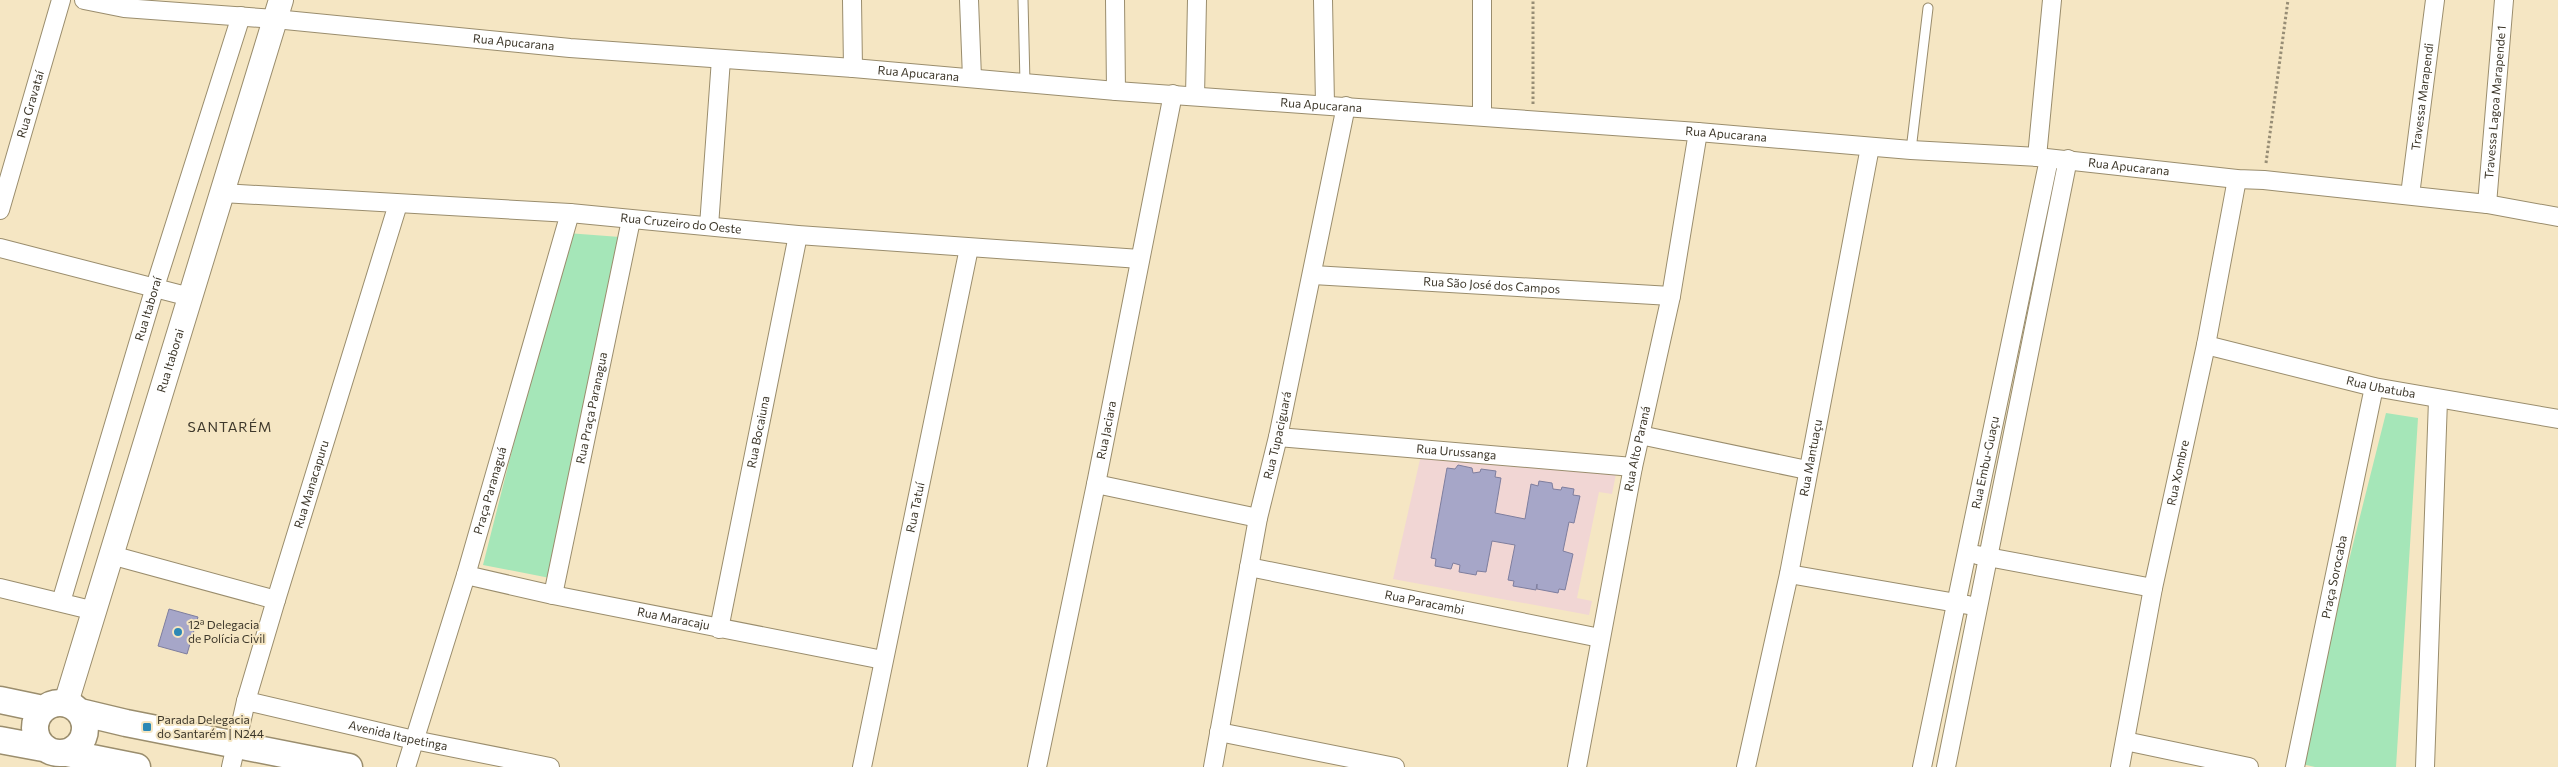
<svg xmlns="http://www.w3.org/2000/svg" width="2558" height="767" font-family="Commissioner,sans-serif">
  <style>
    .education { fill: #f1d6d4 }
    .green { fill: #a5e6b8 }
    .building { fill: #a6a6c8; stroke: #7e7e9e }
    .lines { fill: none; stroke-linecap: round; stroke-linejoin: round }
    .lane-casing { stroke: #9a8d6d; stroke-width: 11 }
    .street-casing { stroke: #9a8d6d; stroke-width: 20 }
    .secondary-casing { stroke: #9a8d6d; stroke-width: 26 }
    .primary-casing { stroke: #9a8d6d; stroke-width: 29 }
    .path { stroke: #978d75; stroke-width: 3; stroke-dasharray: 2.5 2.5; stroke-linecap: butt }
    .lane { stroke: #fff; stroke-width: 9 }
    .street { stroke: #fff; stroke-width: 18 }
    .secondary { stroke: #fff; stroke-width: 24 }
    .primary { stroke: #fff; stroke-width: 26 }
    .poi-dot { fill: #2c88b5; stroke: #f5e6c3; stroke-width: 2 }
    .labels { text-anchor: middle; stroke-width: 4; stroke-linejoin: round; paint-order: stroke }
    .street-label { font-size: 12px; fill: #3e382b; stroke: #f5e6c3 }
    .poi-label { font-size: 12px; fill: #3e382b; stroke: #f5e6c3; text-anchor: start }
    .neighbourhood-label { font-size: 14px; letter-spacing: 1px; fill: #3e382b; stroke: #f5e6c3 }
  </style>
  <rect width="100%" height="100%" fill="#f5e6c3"/>
  <!-- education -->
  <path class="education" d="M1421 455 1616 474 1612 494 1599 492 1577 598 1592 601 1589 615 1393 579Z"/>
  <!-- green -->
  <path class="green" d="M567 233 620 237 555 579 483 565Z
    M2386 413 2418 418 2396 767H2315L2298 763Z"/>
  <!-- building -->
  <path class="building" d="M1458 465 1472 468 1473 473 1480 472 1481 469 1496 471 1495 477 1501 478 1495 513 1525 519 1531 484 1538 486 1539 481 1552 483 1553 489 1561 490 1562 487 1574 489 1573 495 1580 496 1574 523 1569 522 1563 551 1573 554 1565 590 1559 589 1558 593 1537 589V584L1536 590 1513 586 1514 581 1508 580 1515 545 1492 541 1486 572 1477 571 1476 575 1459 572 1460 565 1453 563 1451 569 1435 566 1436 559 1431 558 1447 468 1455 469Z
    M169 609 198 617 187 654 158 646Z"/>
  <g class="lines">
    <defs>
      <path id="lane" d="M1023 0 1025 83
        M1911 150 1928 8"/>
      <g id="street">
        <path id="s1" d="M84 0 124 8 275 19 570 48 853 68 1116 91 1698 132 1911 150 2037 157 2237 179 2264 180 2487 204 2558 217"/>
        <path d="M852 0 853 68"/>
        <path d="M969 0 972 78"/>
        <path d="M1115 0 1116 91"/>
        <path d="M1323 0 1325 104"/>
        <path d="M1482 0V116"/>
        <path d="M1195 96 1197 0"/>
        <path d="M2037 157 2052 0"/>
        <path id="s2" d="M222 193 570 213 798 235 1140 259"/>
        <path id="s3" d="M2410 195 2435 0"/>
        <path id="s4" d="M2487 204 2504 0"/>
        <path id="s5" d="M0 210 61 0"/>
        <path d="M709 226 721 59"/>
        <path d="M0 248 190 297"/>
        <path id="s6" d="M1313 275 1671 296"/>
        <path id="s7" d="M2206 345 2374 387 2558 419"/>
        <path d="M1640 435 1807 470"/>
        <path id="s8" d="M1278 437 1633 467"/>
        <path d="M1096 484 1258 518"/>
        <path d="M111 555 276 600"/>
        <path d="M1977 555 2153 588"/>
        <path id="s9" d="M1249 567 1600 638"/>
        <path d="M1789 574 1968 605"/>
        <path id="s10" d="M466 575 553 595 883 660"/>
        <path d="M0 588 95 611"/>
        <path id="s11" d="M553 595 631 220"/>
        <path id="s12" d="M61 602 155 287 241 16"/>
        <path id="s13" d="M719 629 798 235"/>
        <path id="s14" d="M246 701 414 740 550 767"/>
        <path d="M1219 732 1395 767"/>
        <path d="M2125 741 2249 767"/>
        <path id="s15" d="M231 767 246 701 276 600 398 204"/>
        <path id="s16" d="M406 767 466 575 570 213"/>
        <path id="s17" d="M862 767 969 248"/>
        <path id="s18" d="M1037 767 1096 484 1173 94"/>
        <path id="s19" d="M1213 767 1258 518 1278 437 1346 106"/>
        <path id="s20" d="M1577 767 1633 467 1671 296 1698 132"/>
        <path id="s21" d="M1746 767 1789 574 1870 147"/>
        <path id="s22" d="M1922 767 2049 159"/>
        <path d="M1946 767 2068 159"/>
        <path id="s23" d="M2120 767 2153 588 2206 345 2237 179"/>
        <path id="s24" d="M2295 767 2374 387"/>
        <path d="M2425 767 2438 400"/>
      </g>
      <g id="secondary">
        <path id="s25" d="M66 703 281 0"/>
      </g>
      <path id="primary" d="M0 700 43 709
        M35 728a25 25 0 1 1 50 0a25 25 0 1 1-50 0Z
        M80 712 126 723 349 767
        M0 740 43 748
        M67 753 137 767"/>
    </defs>
    <!-- lane casing -->
    <use href="#lane" class="lane-casing"/>
    <!-- street casing -->
    <use href="#street" class="street-casing"/>
    <!-- secondary casing -->
    <use href="#secondary" class="secondary-casing"/>
    <!-- primary casing -->
    <use href="#primary" class="primary-casing"/>
    <!-- path -->
    <path class="path" d="M1533 104V0
      M2266 163 2288 0"/>
    <!-- lane -->
    <use href="#lane" class="lane"/>
    <!-- street -->
    <use href="#street" class="street"/>
    <!-- secondary -->
    <use href="#secondary" class="secondary"/>
    <!-- primary -->
    <use href="#primary" class="primary"/>
  </g>
  <!-- markers -->
  <g class="poi-dot">
    <circle cx="178" cy="632" r="5"/>
    <rect x="142" y="722" width="10" height="10" rx="2.5"/>
  </g>
  <g class="labels">
    <!-- street labels -->
    <g class="street-label">
      <text dy="4" stroke="none"><textPath href="#s1" startOffset="432">Rua Apucarana</textPath></text>
      <text dy="4" stroke="none"><textPath href="#s1" startOffset="838">Rua Apucarana</textPath></text>
      <text dy="4" stroke="none"><textPath href="#s3" startOffset="99">Travessa Marapendi</textPath></text>
      <text dy="4" stroke="none"><textPath href="#s4" startOffset="102">Travessa Lagoa Marapende 1</textPath></text>
      <text dy="4" stroke="none"><textPath href="#s1" startOffset="1242">Rua Apucarana</textPath></text>
      <text dy="4" stroke="none"><textPath href="#s5" startOffset="110">Rua Gravataí</textPath></text>
      <text dy="4" stroke="none"><textPath href="#s1" startOffset="1648">Rua Apucarana</textPath></text>
      <text dy="4" stroke="none"><textPath href="#s1" startOffset="2052">Rua Apucarana</textPath></text>
      <text dy="4" stroke="none"><textPath href="#s2" startOffset="460">Rua Cruzeiro do Oeste</textPath></text>
      <text dy="4" stroke="none"><textPath href="#s6" startOffset="179">Rua São José dos Campos</textPath></text>
      <text dy="4" stroke="none"><textPath href="#s12" startOffset="306">Rua Itaboraí</textPath></text>
      <text dy="4" stroke="none"><textPath href="#s25" startOffset="358">Rua Itaborai</textPath></text>
      <text dy="4" stroke="none"><textPath href="#s7" startOffset="180">Rua Ubatuba</textPath></text>
      <text dy="4" stroke="none"><textPath href="#s11" startOffset="191">Rua Praça Paranagua</textPath></text>
      <text dy="4" stroke="none"><textPath href="#s18" startOffset="344">Rua Jaciara</textPath></text>
      <text dy="4" stroke="none"><textPath href="#s13" startOffset="201">Rua Bocaiuna</textPath></text>
      <text dy="4" stroke="none"><textPath href="#s19" startOffset="338">Rua Tupaciguará</textPath></text>
      <text dy="4" stroke="none"><textPath href="#s20" startOffset="324">Rua Alto Paraná</textPath></text>
      <text dy="4" stroke="none"><textPath href="#s8" startOffset="179">Rua Urussanga</textPath></text>
      <text dy="4" stroke="none"><textPath href="#s21" startOffset="316">Rua Mantuaçu</textPath></text>
      <text dy="4" stroke="none"><textPath href="#s22" startOffset="311">Rua Embu-Guaçu</textPath></text>
      <text dy="4" stroke="none"><textPath href="#s23" startOffset="300">Rua Xombre</textPath></text>
      <text dy="4" stroke="none"><textPath href="#s15" startOffset="294">Rua Manacapuru</textPath></text>
      <text dy="4" stroke="none"><textPath href="#s16" startOffset="289">Praça Paranaguá</textPath></text>
      <text dy="4" stroke="none"><textPath href="#s17" startOffset="265">Rua Tatuí</textPath></text>
      <text dy="4" stroke="none"><textPath href="#s24" startOffset="194">Praça Sorocaba</textPath></text>
      <text dy="4" stroke="none"><textPath href="#s9" startOffset="179">Rua Paracambi</textPath></text>
      <text dy="4" stroke="none"><textPath href="#s10" startOffset="212">Rua Maracaju</textPath></text>
      <text dy="4" stroke="none"><textPath href="#s14" startOffset="156">Avenida Itapetinga</textPath></text>
    </g>
    <!-- poi labels -->
    <g class="poi-label">
      <text x="188" y="629">12ª Delegacia<tspan x="188" dy="14">de Polícia Civil</tspan></text>
      <text x="157" y="724">Parada Delegacia<tspan x="157" dy="14">do Santarém | N244</tspan></text>
    </g>
    <!-- neighbourhood labels -->
    <g class="neighbourhood-label">
      <text x="230" y="432">SANTARÉM</text>
    </g>
  </g>
</svg>
